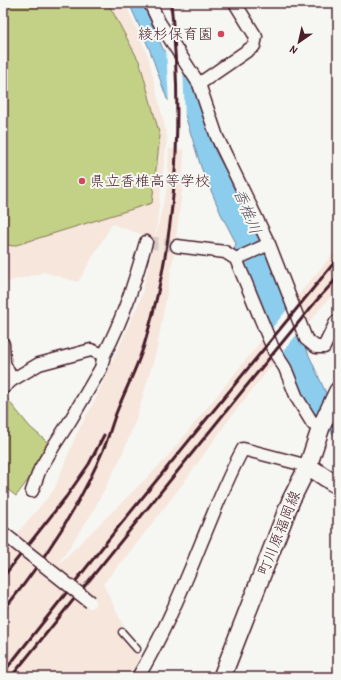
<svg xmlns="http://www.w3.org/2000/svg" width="341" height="680" font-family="'Patrick Hand','Klee One',sans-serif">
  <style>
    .built { fill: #f6e6dc }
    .green { fill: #c2d185; stroke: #867858 }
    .water { fill: #8ccded; stroke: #72879f }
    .pier { fill: #f6f6f2 }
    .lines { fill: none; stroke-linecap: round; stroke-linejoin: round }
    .street-tunnel { stroke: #d4cbca; stroke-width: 12; stroke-dasharray: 12 6; stroke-linecap: butt }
    .lane-casing { stroke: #4a1f2b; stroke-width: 9 }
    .street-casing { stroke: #4a1f2b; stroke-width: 15 }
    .secondary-casing { stroke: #4a1f2b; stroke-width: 20 }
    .lane { stroke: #f6f6f2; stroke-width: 6 }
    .street { stroke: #f6f6f2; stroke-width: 12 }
    .secondary { stroke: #f6f6f2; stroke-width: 17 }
    .rail { stroke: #4a1f2b; stroke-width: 3 }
    .street-bridge-casing { stroke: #4a1f2b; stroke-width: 15; stroke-linecap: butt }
    .street-bridge { stroke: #f6f6f2; stroke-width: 12 }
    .poi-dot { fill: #d1495b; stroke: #f6f6f2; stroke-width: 1.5 }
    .labels { text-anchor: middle; stroke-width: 4; stroke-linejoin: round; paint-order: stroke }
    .poi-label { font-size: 15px; fill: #4a1f2b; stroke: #f6f6f2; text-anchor: end }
    .street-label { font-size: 15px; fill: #4a1f2b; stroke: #f6f6f2 }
    .water-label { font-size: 16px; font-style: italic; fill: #5e5365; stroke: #f6f6f2 }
  </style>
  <rect width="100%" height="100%" fill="#f6f6f2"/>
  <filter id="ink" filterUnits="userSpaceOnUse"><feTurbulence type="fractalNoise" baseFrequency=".025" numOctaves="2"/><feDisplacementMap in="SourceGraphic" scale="8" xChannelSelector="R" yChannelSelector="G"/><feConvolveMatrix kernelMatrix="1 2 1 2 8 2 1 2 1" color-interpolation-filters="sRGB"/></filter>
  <g filter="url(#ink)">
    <!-- built -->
    <path class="built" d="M3 3H125L148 56 167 137 155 239 112 224 78 282 44 272 3 283Z
      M169 149 184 150 182 191 174 253 157 348 136 419 121 457 92 513 56 567 164 461 262 340 273 364 232 415 187 478 137 543 103 584 142 664 133 677H3V550L54 490 76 435 95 400 141 298 167 188Z
      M338 248V288L308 323 295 299Z"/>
    <!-- green -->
    <path class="green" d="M3 3H108L140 63 160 136 152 203 13 246 3 244Z
      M3 394 30 427 53 447 16 496 3 486Z"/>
    <!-- water -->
    <path class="water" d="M129 3H143L163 49 178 61 196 89 215 151 235 187 266 252 299 333 338 420V439L327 427 308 412 274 347 237 252 234 250 236 243 221 214 201 167 185 115 167 99 149 48Z"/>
    <!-- pier -->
    <path class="pier" d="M166 49 183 63 185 121 184 116 169 104Z
      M291 305 300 331 279 356 267 334Z"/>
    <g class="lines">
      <!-- street-tunnel -->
      <path class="street-tunnel" d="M146 242 177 246"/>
      <defs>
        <path id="lane" d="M122 632 137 649"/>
        <path id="street" d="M150 3 159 22 199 84 217 137 269 244 306 339 316 347H324L336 322 338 321
          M199 84 254 46 256 37 235 3
          M177 246 225 252 236 259 274 351 285 368 297 398 313 424 321 427
          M236 259 269 244
          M3 344 4 363 12 380
          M3 388 12 380 39 364 91 350 104 355C123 319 135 281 146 242
          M32 491 40 469 55 444 70 421 101 368 104 355
          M138 677C163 636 184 586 202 541 215 510 227 478 243 449L308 466"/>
        <path id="secondary" d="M308 466 338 486
          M222 677 291 500 308 466 321 427 338 391"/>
      </defs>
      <!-- lane casing -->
      <use href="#lane" class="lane-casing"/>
      <!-- street casing -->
      <use href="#street" class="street-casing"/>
      <!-- secondary casing -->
      <use href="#secondary" class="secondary-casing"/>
      <!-- lane -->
      <use href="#lane" class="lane"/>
      <!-- street -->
      <use href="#street" class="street"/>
      <!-- secondary -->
      <use href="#secondary" class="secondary"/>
      <!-- rail -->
      <path class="rail" d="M3 577 66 497 89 464 104 435
        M3 611C43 562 79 507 104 448 109 436 112 423 117 411 126 388 138 366 145 342 178 232 183 117 171 3
        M3 673 116 530 338 258
        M11 677 244 389 317 300 338 277"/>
      <defs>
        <path id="street-bridge" d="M3 533 90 602"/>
      </defs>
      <!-- street-bridge casing -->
      <use href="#street-bridge" class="street-bridge-casing"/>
      <!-- street-bridge -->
      <use href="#street-bridge" class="street-bridge"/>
    </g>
  </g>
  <!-- markers -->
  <g class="poi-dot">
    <circle cx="221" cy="34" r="4"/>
    <circle cx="82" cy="181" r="4"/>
  </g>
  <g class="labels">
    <!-- poi labels -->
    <g class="poi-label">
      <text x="213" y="39">綾杉保育園</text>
      <text x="90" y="186" text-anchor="start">県立香椎高等学校</text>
    </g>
    <!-- street labels -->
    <g class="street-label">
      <text transform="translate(279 533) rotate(-68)" y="5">町川原福岡線</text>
    </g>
    <!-- water labels -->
    <g class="water-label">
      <text transform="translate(248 211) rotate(68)" y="6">香椎川</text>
    </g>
  </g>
  <!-- margin -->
  <rect width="341" height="680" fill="none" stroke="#f6f6f2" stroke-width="16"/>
  <rect x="8" y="8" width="325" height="664" fill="none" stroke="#4a1f2b" stroke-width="1.5" filter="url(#ink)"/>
  <!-- north arrow -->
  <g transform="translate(299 42) rotate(214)" stroke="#f6f6f2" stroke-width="3" paint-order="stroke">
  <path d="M0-3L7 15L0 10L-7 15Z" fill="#4a1f2b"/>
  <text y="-6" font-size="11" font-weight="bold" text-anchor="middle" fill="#4a1f2b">N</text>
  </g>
</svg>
